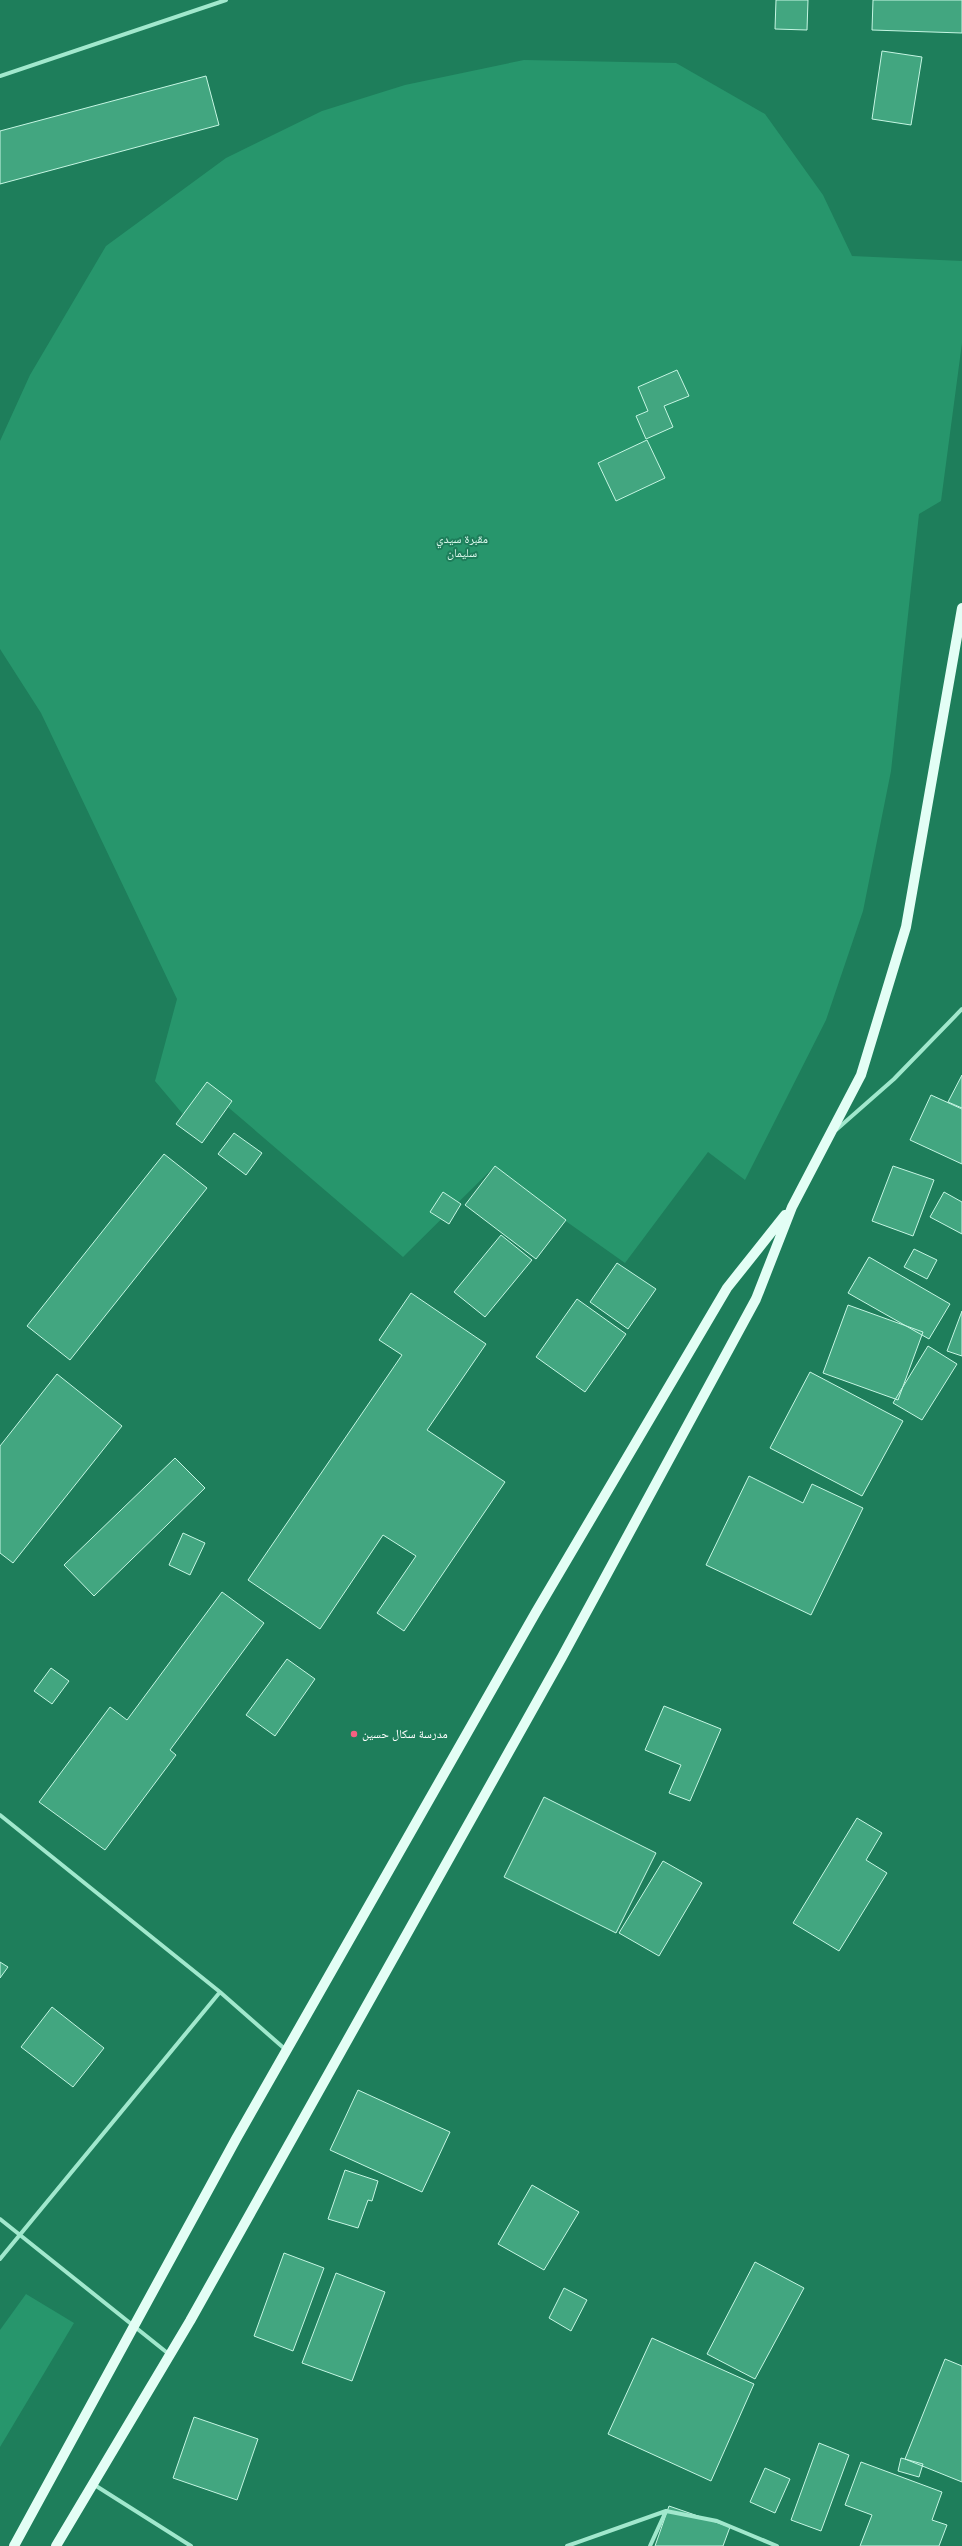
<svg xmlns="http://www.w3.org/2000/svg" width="962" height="2546" font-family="'Nunito Sans','Noto Naskh Arabic',sans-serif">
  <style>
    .green { fill: #27966c }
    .building { fill: #42a680; stroke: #c5f6e3 }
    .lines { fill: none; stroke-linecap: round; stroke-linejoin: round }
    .minor { stroke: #a1e8cd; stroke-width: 4 }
    .primary { stroke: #e3fef5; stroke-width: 10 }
    .poi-dot { fill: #f76081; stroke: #1e7e5b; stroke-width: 1.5 }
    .labels { text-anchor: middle; stroke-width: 4; stroke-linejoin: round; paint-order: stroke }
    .park-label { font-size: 12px; fill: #dcfaee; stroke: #1e7e5b }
    .poi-label { font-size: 12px; fill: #fff; stroke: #1e7e5b; text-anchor: start }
  </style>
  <rect width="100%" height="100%" fill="#1e7e5b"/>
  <!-- green -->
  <path class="green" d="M524 60 676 63 765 114 823 195 852 256 962 261V343L941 501 919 514 891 771 863 911 826 1020 745 1180 708 1152 625 1263 492 1169 403 1257 222 1102 198 1132 155 1081 177 999 41 713 0 649V441L30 375 106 246 226 158 322 111 405 85Z
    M26 2294 74 2323 0 2447V2330Z"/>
  <!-- building -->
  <path class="building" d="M776 0H808L807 30 775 29Z
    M873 0H962V33L872 30Z
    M882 51 922 57 911 125 872 119Z
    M206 76 219 125 0 184V131Z
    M677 370 689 396 664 406 673 427 646 439 636 416 648 411 638 387Z
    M647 440 665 478 616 501 598 463Z
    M962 1075V1108L948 1102Z
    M207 1082 232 1101 202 1143 176 1124Z
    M931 1095 962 1109V1164L910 1140Z
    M234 1133 262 1153 246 1175 218 1154Z
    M164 1154 207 1188 70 1360 27 1326Z
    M495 1166 566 1220 536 1259 465 1205Z
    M893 1166 934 1180 913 1236 872 1221Z
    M443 1192 461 1204 449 1224 430 1212Z
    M944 1192 962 1202V1234L930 1217Z
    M501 1235 532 1260 485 1317 454 1292Z
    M914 1249 937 1260 927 1279 904 1267Z
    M869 1257 950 1304 929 1339 848 1293Z
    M617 1263 656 1289 628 1329 590 1302Z
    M411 1293 486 1344 427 1430 505 1482 404 1631 377 1613 416 1556 383 1535 320 1629 248 1580 402 1355 379 1340Z
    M577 1299 626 1334 585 1392 536 1357Z
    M848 1305 923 1332 898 1400 823 1373Z
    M962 1311V1356L947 1351Z
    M928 1346 957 1364 922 1420 893 1403Z
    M810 1372 903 1421 862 1496 770 1448Z
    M57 1374 122 1426 13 1563 0 1553V1446Z
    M175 1458 205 1488 94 1596 64 1565Z
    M749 1476 803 1503 812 1484 863 1508 811 1615 706 1565Z
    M183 1533 205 1543 190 1575 169 1565Z
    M222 1592 264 1623 170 1750 176 1755 105 1850 39 1802 110 1707 127 1720Z
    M287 1659 315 1679 275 1736 246 1715Z
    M51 1668 69 1681 52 1704 34 1691Z
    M664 1706 721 1729 690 1801 669 1793 681 1765 645 1750Z
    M544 1797 656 1853 616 1933 504 1877Z
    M857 1818 882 1833 866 1860 887 1873 839 1951 793 1923Z
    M663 1861 702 1883 659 1956 619 1933Z
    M0 1962 8 1967 0 1978Z
    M52 2007 104 2048 73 2087 21 2047Z
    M358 2090 450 2132 422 2192 330 2150Z
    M345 2170 378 2181 372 2201 368 2200 358 2228 328 2219Z
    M532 2185 579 2212 544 2270 498 2244Z
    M284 2253 324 2268 293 2351 254 2336Z
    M755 2262 804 2288 755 2379 707 2354Z
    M336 2273 385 2292 352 2381 302 2363Z
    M564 2288 587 2300 571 2331 549 2318Z
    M652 2338 754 2384 711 2481 608 2434Z
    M945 2359 962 2366V2482L905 2459Z
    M194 2417 258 2439 237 2500 173 2478Z
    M819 2443 849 2455 821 2531 791 2520Z
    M901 2458 923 2464 919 2477 898 2471Z
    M861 2462 942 2492 932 2520 947 2525 939 2546H860L872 2515 845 2505Z
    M765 2468 790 2479 775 2513 750 2502Z
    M669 2506 730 2527 723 2546H655Z"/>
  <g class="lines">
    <!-- minor -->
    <path class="minor" d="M0 76 226 0
      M836 1130 894 1079 962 1009
      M0 1815 220 1992 286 2050
      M0 2219 170 2355
      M0 2259 220 1992
      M93 2484 191 2546
      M567 2546 666 2511 717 2521 777 2546
      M650 2546 666 2511"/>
    <!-- primary -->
    <path class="primary" d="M14 2546 236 2139 536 1612 727 1288 785 1215
      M56 2546 190 2321 562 1657 756 1299 792 1207 861 1075 906 927 962 608"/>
  </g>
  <!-- markers -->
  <circle class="poi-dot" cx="354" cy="1734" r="4"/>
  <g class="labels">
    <!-- park labels -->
    <g class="park-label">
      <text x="462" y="543">مقبرة سيدي<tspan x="462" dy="14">سليمان</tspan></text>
    </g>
    <!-- poi labels -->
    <g class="poi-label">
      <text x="362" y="1738">مدرسة سكال حسين</text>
    </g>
  </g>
</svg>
